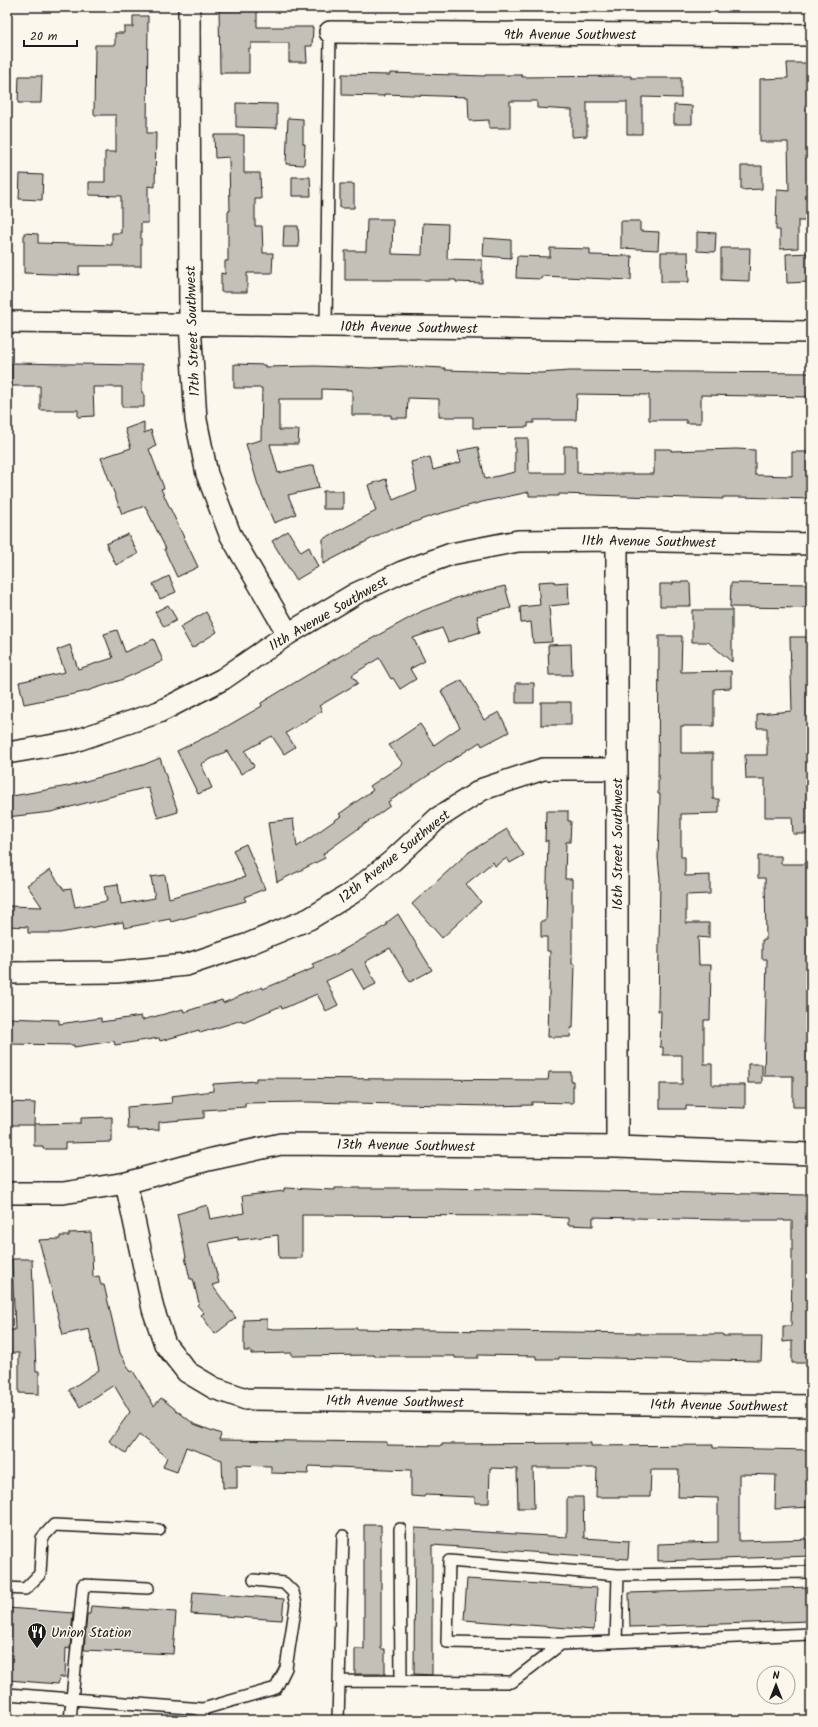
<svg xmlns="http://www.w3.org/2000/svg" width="818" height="1727" font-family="Kalam,sans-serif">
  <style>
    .building { fill: #c3c0b8; stroke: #1c1c1c }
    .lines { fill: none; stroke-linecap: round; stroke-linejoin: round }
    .service-casing { stroke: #1c1c1c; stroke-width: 14 }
    .minor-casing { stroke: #1c1c1c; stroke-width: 24 }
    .service { stroke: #fbf7ec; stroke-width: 11 }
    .minor { stroke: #fbf7ec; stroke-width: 21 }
    .labels { text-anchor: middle; stroke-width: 3; stroke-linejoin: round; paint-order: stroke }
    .street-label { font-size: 14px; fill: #1c1c1c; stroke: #fbf7ec }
    .poi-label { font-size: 14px; fill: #1c1c1c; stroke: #fbf7ec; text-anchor: start }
  </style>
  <rect width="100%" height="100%" fill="#fbf7ec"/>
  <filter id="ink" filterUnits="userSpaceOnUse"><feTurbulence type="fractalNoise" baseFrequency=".025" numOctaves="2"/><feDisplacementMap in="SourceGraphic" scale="8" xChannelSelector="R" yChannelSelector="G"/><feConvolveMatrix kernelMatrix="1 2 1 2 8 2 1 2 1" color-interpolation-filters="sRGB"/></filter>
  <g filter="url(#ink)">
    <!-- building -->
    <path class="building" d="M219 7H257V27H313L312 46H306L307 62H289V43H251V48H249V73H220Z
      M133 16H148L147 133H156L155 187 148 186V223H141V266H79V275L24 273V233L38 234V243L112 245V233H121V196L89 195V182H105V152H116V115H94L95 45H115V33H124V27H133Z
      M787 63H809V179H808L807 221H798V248L780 249V230H776L777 189 789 190 788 142H760V79L788 78Z
      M390 73 485 76V75H522V77L631 76V78H681V98L642 97V134H627V102H587V136L572 137V110L537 108V101H510V128H489V120L469 121 468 97 384 94V96L342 95V74L390 75Z
      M19 76H42L41 103H18Z
      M236 103 277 104V128L236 127Z
      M674 105 692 106V124H674Z
      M288 118 303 119V144H305L304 165 286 164Z
      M214 135H244V173H260L261 199H255V226H262L263 253H273L272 273H247V292H221V273L225 274V261H228V211H230L229 157 215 158Z
      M741 166H762V189L741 190Z
      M20 174 43 175 42 200 19 199Z
      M292 177H310L311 196H292Z
      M340 184H354V208H340Z
      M367 219H393L392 254 422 255 423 223 448 224 447 259 482 260V283L456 282V280H345V251H366Z
      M621 221H640V231L659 232 658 250 621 248Z
      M284 226H298L299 247H283Z
      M697 232 716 233 715 252 697 251Z
      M484 238 511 240V258L483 256Z
      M550 248 590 249V255L632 256 631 280 542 276 541 279 516 278 517 256 550 257Z
      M721 248H750L749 281 721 280Z
      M661 252H688L689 282H661Z
      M811 253 809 282 787 283 786 254Z
      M12 363 142 365V393H144V407H122V387H93L94 416 78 417V410H40V386H12Z
      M234 364 265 365V367L315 366 371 368 400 366 445 368V370L541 373 570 371 811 373V397L701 395V423H686V420H649V395L577 394 576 420H534V423H528V427L473 428V417H439V399L408 398 407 418H391V415H352V390L322 389V399H279V430H299L298 444H270L278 473 314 465 319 488 288 495 296 514 274 523 258 485 246 444 261 440 262 388H234Z
      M144 422V433L151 430 156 446 149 449 164 488 161 489 198 567 177 577 164 549H166L145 506 122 514 101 458 131 448 125 429Z
      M515 438H528L529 473H564V446H577V473L603 474H654V449H671V451L736 449 755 450V475L792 476V452H811V499L737 497H723V499L559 494V496H529V492L482 502 431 516 393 530 392 528 323 564V539L376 511 368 485 386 479 393 500 417 490 411 462 430 457 433 470 461 462 458 451 478 447 485 479 515 472Z
      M323 491H343V509H323Z
      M288 531 301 552 309 547 318 567 296 580 272 541Z
      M128 534 138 554 116 565 106 544Z
      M169 576 176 592 160 599 153 584Z
      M554 581 555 583 568 582 569 604 549 606 552 642 533 643 531 622 521 623 520 607 540 605 538 582Z
      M673 582H689L690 584 691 606H660V584H673Z
      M731 583 811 584V608L730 607Z
      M505 586 511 608 477 616 480 632 448 642 442 628 413 638 425 661 410 669 416 679 400 689 393 678 391 679 379 658 352 675 358 683 319 706 322 711 286 733 295 747 284 754 272 736 245 751 254 766 241 774 227 751 201 764 212 788 198 794 177 751 224 728 262 706 261 703 324 665 422 611 459 597Z
      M168 605 177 620 164 627 155 612Z
      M692 610H732V662L708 642H692Z
      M206 612 217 632 192 648 180 627Z
      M117 630 125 652 154 639 163 661 121 680 84 692 24 704 19 682 65 672 57 650 70 645 78 669 113 658 104 634Z
      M659 636H682L681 672 731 671V688L714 689V726H681V753H713V799H719V813L681 814V857H685V876L710 875V894L686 895V923H709V938L698 937 699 965H711L710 1020H704V1064H712V1085H745V1108L686 1106V1109H660V1084H682V1055H663V1047H660L661 1011H658L660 878 658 858 660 794H658Z
      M790 637H811V834H793L792 817H765V779H746L745 755H767V728H757V714L792 711Z
      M571 644 572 675H549L548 645Z
      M462 680 484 720 499 712 509 732 482 746 480 742 444 765 388 802 390 806 323 854 325 858 277 882 268 822 293 819 297 847 341 816 339 814 373 790 370 786 403 764 389 745 420 724 434 745 460 727 441 691Z
      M516 683H534V703H516Z
      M541 702H571V725H541Z
      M160 758 178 812 158 818 148 787 51 812 7 817V797L68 786 143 765Z
      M546 811H568V821H571L570 842H566L565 879H572V964H575L573 1028H571L570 1037H548L550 951H547V937H541V921H546L548 840 545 842Z
      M507 829 524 855 510 863 507 858 495 866 493 862 466 884 481 902 442 938 412 904 469 852Z
      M246 844 265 889 244 897 246 901 171 922 170 919 124 928 123 922 60 933H28V927L7 926V906L42 907 27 885 50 870 64 890 71 889 75 907 107 901 104 886 118 884 121 904 155 898 151 877 165 875 169 898 245 877 233 850Z
      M758 856H781V864H811V1107H793V1076H764L767 959H762V940H766L765 878H758Z
      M398 914 432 970 410 982 390 948 365 962 376 984 364 990 352 969 326 981 338 1005 326 1011 317 994 282 1009 281 1006 243 1022 242 1020 200 1033 199 1030 160 1041 159 1038 115 1045 114 1041 74 1047V1045L7 1044V1018L59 1020V1024L101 1018V1022L141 1016 142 1020 183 1009 184 1012 222 1000 223 1003 262 987 263 989 314 968 312 964 336 954 387 925 386 923Z
      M748 1064H762V1083H748Z
      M549 1072H571V1081H573V1103L532 1102V1105L491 1106 306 1102 245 1103V1107L204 1110V1118L159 1122V1130L138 1131V1129H128L127 1107 172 1103 171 1096 213 1091V1084L256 1081V1078L548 1080Z
      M7 1102 35 1103 34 1124 81 1123V1118L112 1117V1142L65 1143V1149H43V1146H34V1125H7Z
      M284 1188 335 1190V1188H439L807 1195V1198H811V1363H792V1341L783 1342V1326H791L792 1271V1221H784V1220H723L593 1217V1226L568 1225V1218L528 1216 302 1215V1258H279L278 1235 238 1240V1237L209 1243 219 1283 212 1285 236 1318 215 1334 201 1315 204 1313 197 1305 199 1303 193 1279H190L185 1257H186L177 1214 207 1205 210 1219 244 1213 242 1196 284 1191Z
      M91 1232 93 1277 99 1276 101 1285H104L120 1353 131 1372 133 1371 154 1406 161 1398 194 1424 221 1434 219 1440 387 1442V1445L442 1446V1444L591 1443V1446L713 1445V1448L811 1450V1507L775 1509 776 1475 739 1474V1541L811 1539V1556L658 1561V1544L718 1542V1498L678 1497 679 1470H651L650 1497H596L597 1468H533L534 1508H518L517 1469 490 1468 489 1503H475V1497L425 1495 424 1497 411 1496V1470L309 1466 308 1474 271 1473V1466L237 1465V1488H223L222 1460 186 1447 177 1472 163 1467 167 1457 139 1435 126 1453 109 1441 130 1412 114 1385 80 1407 69 1390 99 1370 89 1329 63 1335 39 1240 60 1239V1236H69V1233Z
      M12 1259H32L36 1371H39V1394L19 1393V1353H10L9 1330H15Z
      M267 1319V1328L274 1329 357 1328V1329L640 1333V1334H723V1336H762L761 1361 559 1357V1359H536V1356L478 1355V1358H455V1356H374V1355L292 1356V1353L251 1354V1351H244V1320Z
      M567 1497H583L584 1538 629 1541 628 1559 432 1545V1675L414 1674 415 1528 567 1537Z
      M364 1525H381V1649H385V1674H355V1649H364Z
      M467 1579 597 1588 594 1630 464 1620Z
      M811 1587V1621L630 1627 629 1593Z
      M193 1592 284 1599 282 1620 191 1614Z
      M91 1606 176 1612 173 1654 84 1650 87 1614H90Z
      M8 1608 73 1613 70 1649 66 1648 65 1677H60L58 1684 8 1680Z"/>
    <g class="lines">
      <defs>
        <path id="service" d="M326 326 330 32
          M400 1529 401 1681
          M811 1572 618 1575 449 1561 447 1642 561 1644 811 1634
          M7 1588 25 1589 40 1574 42 1538 54 1525 159 1530
          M616 1642 618 1575
          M339 1681 512 1682 561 1644
          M7 1694 203 1709 276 1688 286 1668 296 1604 293 1592 284 1583 254 1580
          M70 1720 83 1585 148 1588
          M202 1720V1709
          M338 1720 343 1536"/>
        <path id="minor" d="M189 7 190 324 196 420 207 474 230 534 288 634
          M330 32 811 35
          M7 322 811 332
          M7 753 72 742 159 712 223 679 288 634 355 594 402 572 451 554 518 541 617 540 811 544
          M7 973 116 972 186 965 246 945 309 919 352 893 392 861 438 818 483 789 543 769H617
          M617 1147V540
          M126 1183 153 1309 165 1344 187 1372 214 1388 246 1399 811 1406
          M7 1193H63L126 1183 208 1160 281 1144 617 1147 811 1154"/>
      </defs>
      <!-- service casing -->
      <use href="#service" class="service-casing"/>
      <!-- minor casing -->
      <use href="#minor" class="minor-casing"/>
      <!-- service -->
      <use href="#service" class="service"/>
      <!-- minor -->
      <use href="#minor" class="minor"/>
    </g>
  </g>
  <!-- icons -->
  <defs>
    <symbol id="restaurant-pin" viewBox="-11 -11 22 30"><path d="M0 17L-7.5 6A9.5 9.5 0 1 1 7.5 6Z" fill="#1c1c1c" stroke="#fbf7ec"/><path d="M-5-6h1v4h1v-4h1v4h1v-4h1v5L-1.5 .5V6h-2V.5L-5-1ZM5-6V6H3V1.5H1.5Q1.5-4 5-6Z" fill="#fff"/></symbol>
  </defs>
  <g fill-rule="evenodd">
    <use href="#restaurant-pin" x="26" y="1621" width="22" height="30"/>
  </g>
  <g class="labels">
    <!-- street labels -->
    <g class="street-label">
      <text x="570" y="39">9th Avenue Southwest</text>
      <text transform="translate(409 327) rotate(1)" y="5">10th Avenue Southwest</text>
      <text transform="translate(192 331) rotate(-92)" y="5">17th Street Southwest</text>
      <text transform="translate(649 541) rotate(1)" y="5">11th Avenue Southwest</text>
      <text transform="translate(328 613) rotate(-30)" y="5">11th Avenue Southwest</text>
      <text transform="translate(617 844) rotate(-90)" y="5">16th Street Southwest</text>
      <text transform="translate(394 856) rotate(-39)" y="5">12th Avenue Southwest</text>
      <text transform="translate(406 1145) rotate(1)" y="5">13th Avenue Southwest</text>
      <text transform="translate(395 1401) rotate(1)" y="5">14th Avenue Southwest</text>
      <text transform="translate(719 1405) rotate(1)" y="5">14th Avenue Southwest</text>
    </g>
    <!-- poi labels -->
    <g class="poi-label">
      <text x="51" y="1637">Union Station</text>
    </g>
  </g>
  <!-- margin -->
  <rect width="818" height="1727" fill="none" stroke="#fbf7ec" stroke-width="24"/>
  <rect x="12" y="12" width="794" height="1703" fill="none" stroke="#1c1c1c" stroke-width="1.5" filter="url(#ink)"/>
  <!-- north arrow -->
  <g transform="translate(776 1685)"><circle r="19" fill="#fbf7ec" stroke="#a29f99"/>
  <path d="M0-3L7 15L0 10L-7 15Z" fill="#1c1c1c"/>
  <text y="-6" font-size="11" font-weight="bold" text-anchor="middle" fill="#1c1c1c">N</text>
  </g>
  <!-- scale -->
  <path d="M24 40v6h53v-6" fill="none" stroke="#1c1c1c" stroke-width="2"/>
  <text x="30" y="40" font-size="12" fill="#1c1c1c" stroke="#fbf7ec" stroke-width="3" paint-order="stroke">20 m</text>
</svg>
